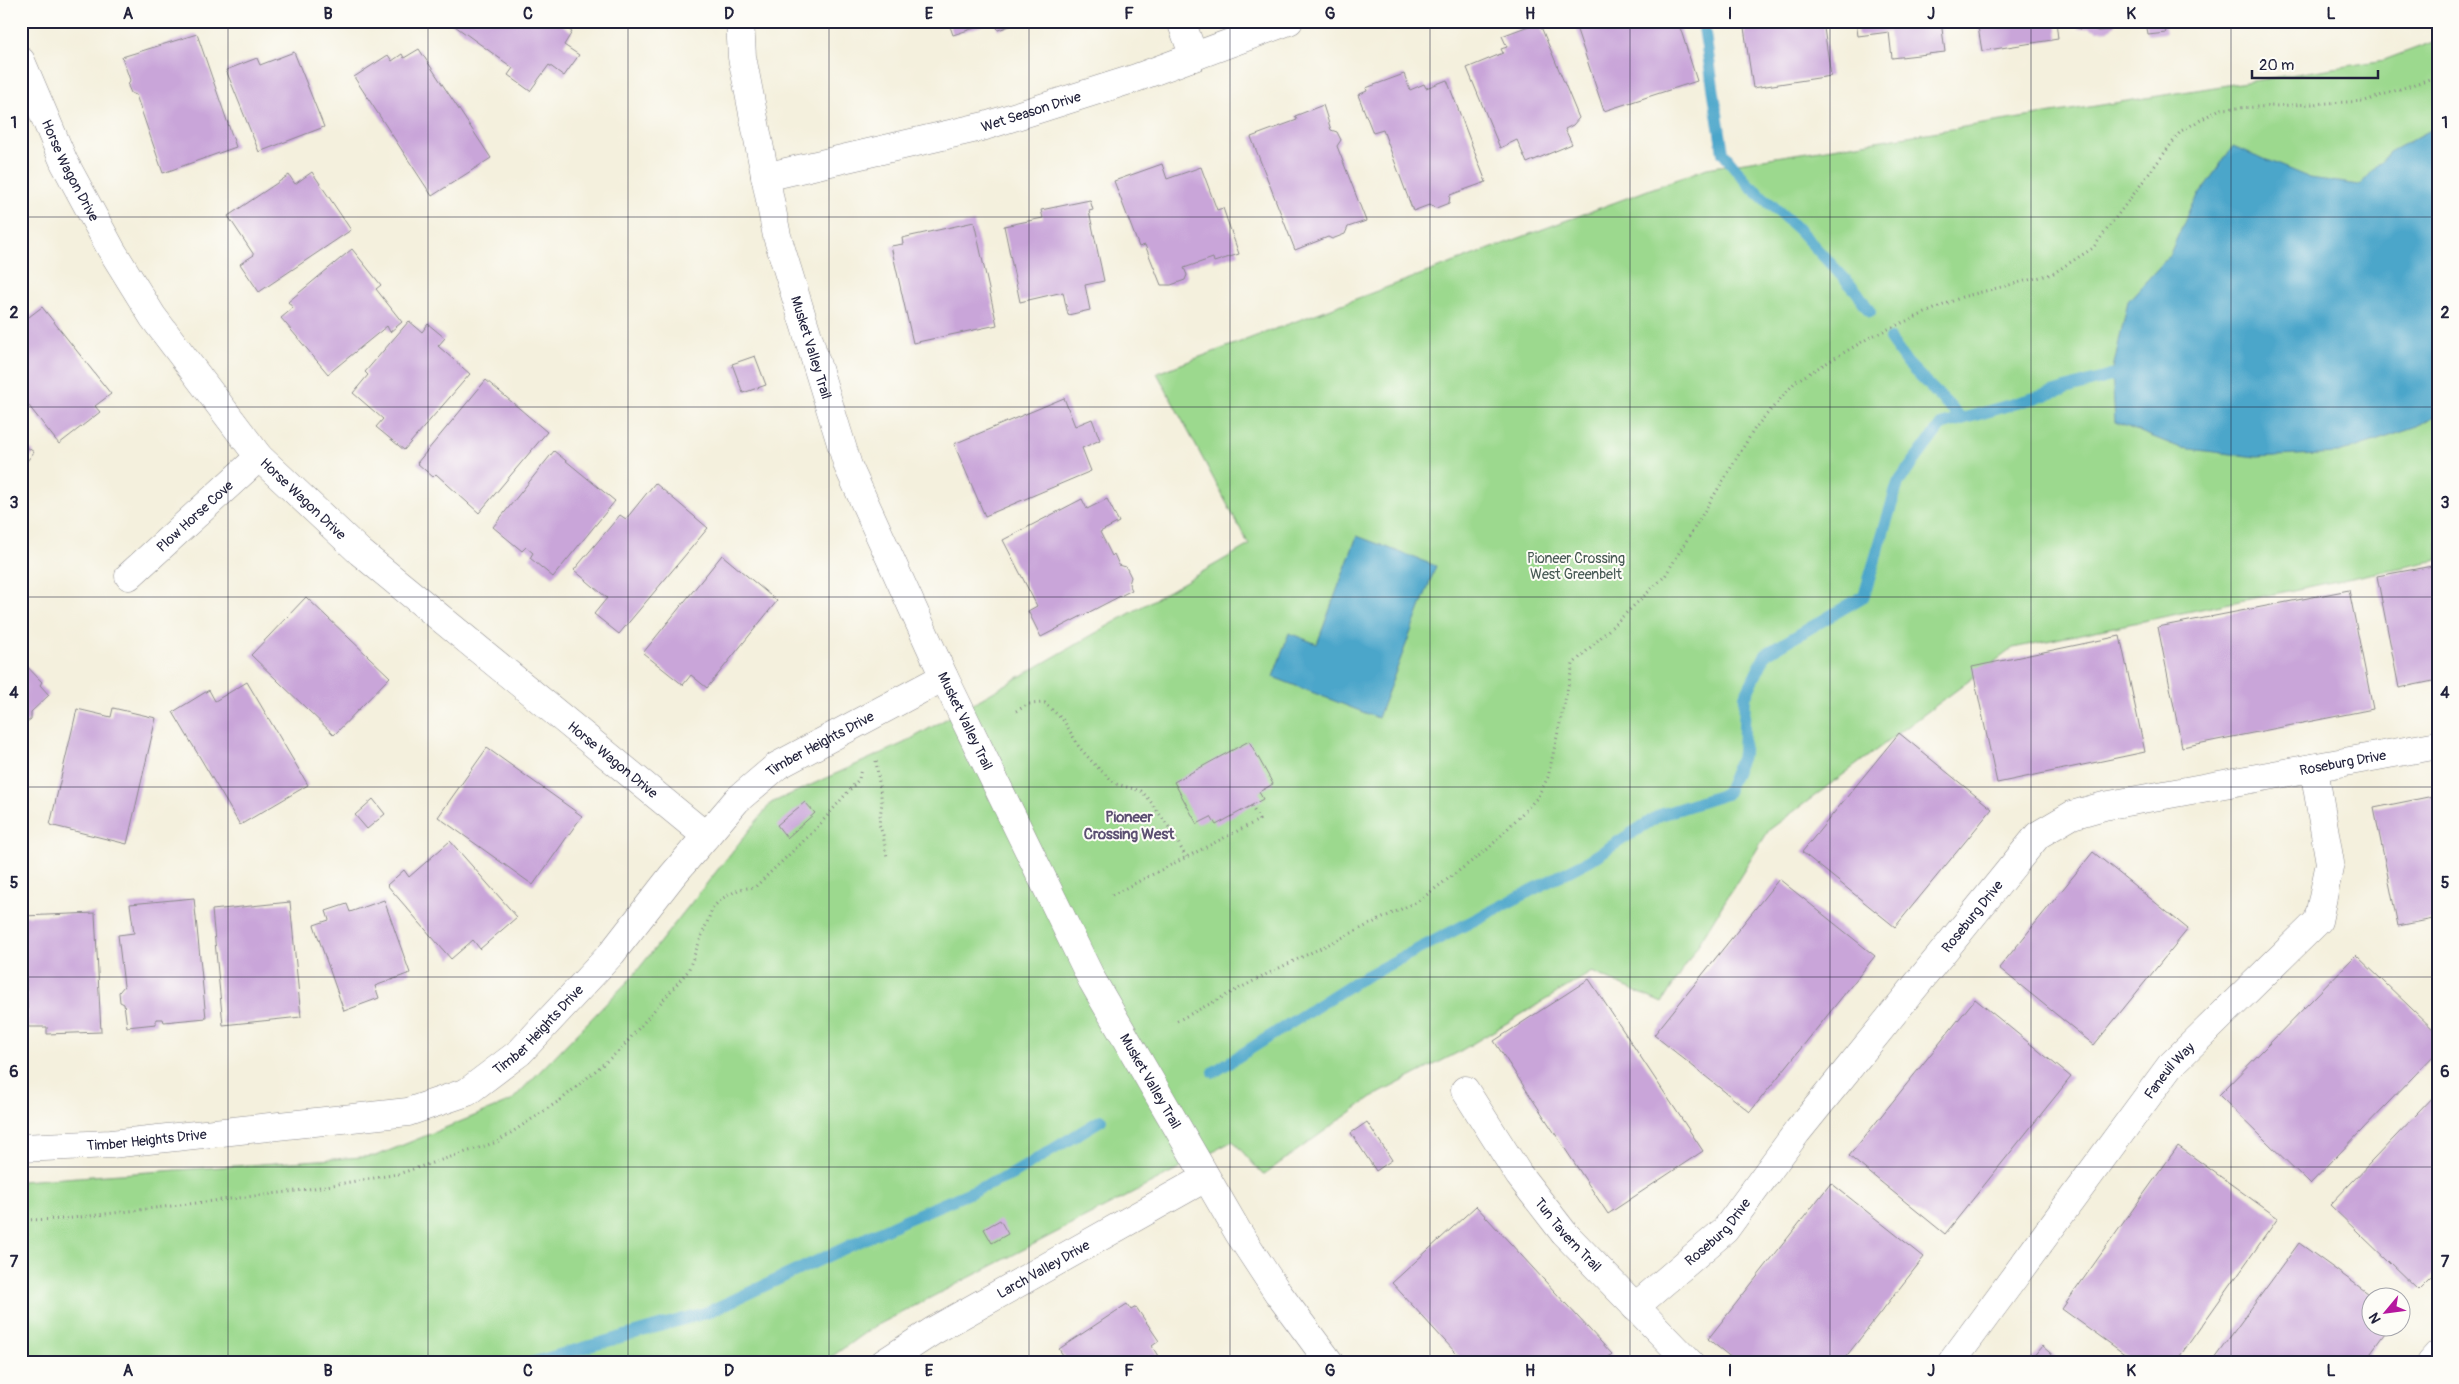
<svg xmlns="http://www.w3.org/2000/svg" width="2459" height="1384" font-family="Pangolin,sans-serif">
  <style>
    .green { fill: #9cd98e; stroke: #5f7e64 }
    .water { fill: #4ca6ca; stroke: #376482 }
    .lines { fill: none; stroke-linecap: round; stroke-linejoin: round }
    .stream { stroke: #4ca6ca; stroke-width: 12 }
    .building { fill: #c9a5d9 }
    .minor-casing { stroke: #8b898c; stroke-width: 29 }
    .path { stroke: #8b898c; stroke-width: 3; stroke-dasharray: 1 4; stroke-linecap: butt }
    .minor { stroke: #fff; stroke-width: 28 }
    .grid { fill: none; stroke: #22223b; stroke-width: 1; stroke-opacity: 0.55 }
    .labels { text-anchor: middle; stroke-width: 4; stroke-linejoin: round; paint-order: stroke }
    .street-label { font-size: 14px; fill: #22223b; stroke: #fdfcf7 }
    .park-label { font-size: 14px; fill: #475954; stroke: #fdfcf7 }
    .neighbourhood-label { font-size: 15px; font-weight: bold; fill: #5c5072; stroke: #fdfcf7 }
    .neatline { fill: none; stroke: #22223b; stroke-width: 2 }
    .grid-label { font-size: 16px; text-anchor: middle; font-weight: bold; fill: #22223b }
  </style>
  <rect width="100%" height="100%" fill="#fdfcf7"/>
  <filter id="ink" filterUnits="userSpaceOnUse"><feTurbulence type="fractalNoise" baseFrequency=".02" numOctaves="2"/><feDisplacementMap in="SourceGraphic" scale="10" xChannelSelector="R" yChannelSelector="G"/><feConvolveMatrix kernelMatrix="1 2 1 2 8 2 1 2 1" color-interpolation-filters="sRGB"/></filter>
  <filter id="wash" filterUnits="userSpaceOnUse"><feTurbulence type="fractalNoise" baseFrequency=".0096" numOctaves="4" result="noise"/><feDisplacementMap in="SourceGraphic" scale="20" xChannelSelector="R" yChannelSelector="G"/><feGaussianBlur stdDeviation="1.12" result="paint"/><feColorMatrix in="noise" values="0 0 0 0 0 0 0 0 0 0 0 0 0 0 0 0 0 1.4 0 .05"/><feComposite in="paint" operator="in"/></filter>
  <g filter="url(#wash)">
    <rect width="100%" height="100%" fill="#f4f0dd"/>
    <!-- green -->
    <path class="green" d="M2438 40V560L2013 648 1769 830 1662 1003 1592 972 1457 1053 1372 1097 1263 1175 1233 1141 870 1329 823 1363H21V1181L376 1156 511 1101 632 977 771 803 904 743 1249 545 1157 373 1707 168 2384 60Z"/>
    <!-- water -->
    <path class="water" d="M2438 126V414L2417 427 2339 453 2256 457 2181 448 2115 422 2112 373 2128 301 2169 256 2191 206 2233 146 2310 178 2360 185 2390 152Z
      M1357 536 1436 566 1378 718 1273 677 1289 633 1317 644Z"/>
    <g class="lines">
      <!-- stream -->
      <path class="stream" d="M1703 21 1723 153 1749 185 1797 228 1857 292 1870 312
        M1890 339 1907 363 1962 419
        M1214 1072 1355 982 1590 860 1660 815 1726 794 1743 754 1745 697 1766 654 1864 596 1898 483 1941 425 2128 371
        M531 1363 708 1312 905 1220 1011 1175 1101 1120"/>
    </g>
    <g id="blocks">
      <!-- building -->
      <path class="building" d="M448 21H557L572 32 564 45 579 55 564 76 549 65 530 91 508 75 513 68Z
        M948 21H993V22L953 35Z
        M995 21H1022V22L998 30Z
        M1574 21H1678L1697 81 1604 111Z
        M1743 21H1823L1831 76 1753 88Z
        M1856 21H1941L1945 52 1892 58 1889 32 1858 36Z
        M1977 21H2056L2058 39 1982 51Z
        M2078 21H2117L2110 30 2098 31 2088 27 2079 29Z
        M2146 21H2168L2164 23 2166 33 2148 35Z
        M1539 22 1579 118 1573 125 1565 129 1572 144 1527 163 1517 140 1500 148 1467 68 1503 53 1501 49 1507 47 1502 36Z
        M197 34 236 147 163 173 136 95 131 93 128 86 130 80 122 57Z
        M419 49 491 158 432 196 354 77 388 55 392 61 402 54 404 58Z
        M294 52 324 127 259 152 226 70 257 58 260 65Z
        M1404 74 1410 90 1424 84 1426 88 1447 80 1486 182 1450 195 1449 203 1436 208 1429 205 1413 211 1383 130 1373 133 1358 95 1367 91 1366 88Z
        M1323 105 1331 130 1337 132 1341 140 1337 146 1366 221 1348 227 1345 234 1332 239 1328 237 1295 250 1251 137 1297 120 1295 116Z
        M1162 164 1167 179 1201 167 1217 210 1223 208 1239 254 1214 262 1213 258 1184 268 1187 275 1185 280 1171 285H1161L1145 245 1139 247 1114 181Z
        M312 172 351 230 259 292 240 264 254 255 228 216 289 175 295 184Z
        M1090 200 1093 210 1089 211 1104 281 1085 285 1090 310 1068 315 1063 292 1020 302 1004 226 1043 218 1041 210Z
        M974 222 997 325 913 343 891 246 903 244 902 238Z
        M352 249 381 285 376 289 402 322 390 332 387 326 328 374 281 318 293 308 288 302Z
        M42 307 111 394 95 406 100 412 59 444 21 396V323Z
        M409 321 422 332 428 324 445 338 438 346 470 374 404 450 376 427 383 419 353 393 368 375 365 372Z
        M755 356 766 385 743 393 732 364Z
        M486 380 547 432 479 513 436 474 433 477 417 463Z
        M1064 398 1075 426 1092 419 1100 440 1082 448 1091 471 985 516 954 444Z
        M21 443 34 452 21 469Z
        M554 451 615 501 553 577 530 558 533 553 526 547 522 551 493 527Z
        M655 483 708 528 619 634 594 614 607 598 574 570 620 515 626 519Z
        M1082 499 1087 509 1107 499 1119 522 1100 532 1112 556 1114 554 1119 565 1126 567 1131 577 1129 584 1132 590 1041 637 1028 611 1037 606 1003 540Z
        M722 555 777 601 707 688 691 675 683 685 643 653Z
        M2438 565V680L2399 688 2377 576Z
        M2349 590 2373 709 2182 747 2158 627Z
        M306 597 390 677 334 735 251 655Z
        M2120 636 2145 752 1997 783 1972 667Z
        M21 660 42 682 40 685 49 695 31 712V719L23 725H21Z
        M247 682 308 785 240 825 173 712 209 690 215 701Z
        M113 708 156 718 127 844 50 825 77 709 111 717Z
        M1899 733 1992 809 1895 927 1802 852Z
        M1249 741 1273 784 1259 792 1263 799 1216 825 1211 817 1197 824 1174 782Z
        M487 748 582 816 533 885 438 817Z
        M2438 795V918L2398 926 2374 808Z
        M373 799 385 814 367 829 355 815Z
        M805 802 815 813 787 838 777 825Z
        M450 841 517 917 480 949 473 940 451 959 387 885 404 870 409 877Z
        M2093 852 2188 929 2094 1045 1999 968Z
        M1779 879 1875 956 1750 1112 1654 1035Z
        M194 898 206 1018 164 1022 163 1019H156V1024L127 1027 124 1004 120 1002 119 992 124 986 118 935 134 933 130 904Z
        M384 900 410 973 375 986 379 998 344 1011 314 925 329 920 326 911 347 904 350 912Z
        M290 902 301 1017 223 1025 212 910Z
        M95 913 101 1032 47 1034V1027H28L23 916Z
        M2356 955 2438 1034V1051L2310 1184 2219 1095Z
        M1589 979 1703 1151 1608 1214 1494 1041Z
        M1975 999 2071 1077 1945 1234 1849 1156Z
        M2438 1092V1270L2418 1290 2330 1205Z
        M1367 1122 1392 1160 1376 1171 1351 1133Z
        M2178 1146 2278 1218 2175 1363H2137L2062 1309Z
        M1831 1183 1924 1257 1841 1363H1738L1708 1339Z
        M1476 1206 1612 1354 1602 1363H1465L1392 1283Z
        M1000 1220 1008 1234 992 1243 984 1229Z
        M2299 1243 2372 1296V1326H2390L2363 1363H2211Z
        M1127 1304 1131 1310 1136 1307 1159 1341 1152 1346 1162 1363H1068L1059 1349Z
        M2042 1346 2062 1363H2028Z"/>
    </g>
  </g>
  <g filter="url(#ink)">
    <use href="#blocks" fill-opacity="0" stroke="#8b898c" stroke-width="1"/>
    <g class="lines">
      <defs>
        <g id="minor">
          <path id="s1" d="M740 21 742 57 777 236 848 466 944 677 1092 980 1238 1232 1278 1293 1330 1363"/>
          <path d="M1181 21 1194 57"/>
          <path id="s2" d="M21 61 64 162 111 249 153 317 259 457 360 552 706 836"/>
          <path id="s3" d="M765 177 985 126 1136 78 1289 21"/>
          <path id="s4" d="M129 576 259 457"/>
          <path id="s5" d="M1465 1090 1519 1175 1564 1233 1690 1363"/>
          <path id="s6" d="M21 1148 111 1144 408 1112 467 1092 520 1052 612 953 672 876 737 800 777 766 944 677"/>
          <path id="s7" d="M1635 1307 1725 1230 1797 1132 2038 835 2072 815 2104 806 2438 745"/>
          <path id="s8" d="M884 1363 933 1331 1205 1178"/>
          <path id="s9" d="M1951 1363 2170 1066 2318 921 2330 863 2314 769"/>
          <path d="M2431 1363 2438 1355"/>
        </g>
      </defs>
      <!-- minor casing -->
      <use href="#minor" class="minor-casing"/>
      <!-- path -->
      <path class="path" d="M1016 711 1029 704 1045 703 1064 721 1079 747 1096 766 1116 784 1141 791 1148 798 1171 830 1186 857
        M876 761 882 803 879 824 883 835 887 857
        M1112 895 1259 820 1251 805
        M1177 1021 1267 974 1420 900 1488 849 1537 798 1548 777 1573 664 1665 576 1755 428 1796 381 1872 336 1962 297 2052 274 2093 248 2181 131 2220 109 2365 101 2438 76
        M21 1220 64 1219 296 1191 398 1174 497 1142 562 1099 620 1050 688 971 713 907 723 898 740 889 755 887 815 830 859 779 861 768"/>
      <!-- minor -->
      <use href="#minor" class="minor"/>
    </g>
  </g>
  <!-- grid -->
  <path class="grid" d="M228 21V1363M428 21V1363M628 21V1363M829 21V1363M1029 21V1363M1230 21V1363M1430 21V1363M1630 21V1363M1830 21V1363M2031 21V1363M2231 21V1363M21 217H2438M21 407H2438M21 597H2438M21 787H2438M21 977H2438M21 1167H2438"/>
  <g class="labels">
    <!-- street labels -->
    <g class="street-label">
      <text dy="5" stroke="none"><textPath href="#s3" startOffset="274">Wet Season Drive</textPath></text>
      <text dy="5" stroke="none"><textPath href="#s2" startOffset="120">Horse Wagon Drive</textPath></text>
      <text dy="5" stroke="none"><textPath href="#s1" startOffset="335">Musket Valley Trail</textPath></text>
      <text dy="5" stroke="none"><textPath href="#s2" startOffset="525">Horse Wagon Drive</textPath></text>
      <text dy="5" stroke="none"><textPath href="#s4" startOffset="89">Plow Horse Cove</textPath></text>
      <text dy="5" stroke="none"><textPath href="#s1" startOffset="740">Musket Valley Trail</textPath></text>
      <text dy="5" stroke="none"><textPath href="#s6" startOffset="951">Timber Heights Drive</textPath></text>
      <text dy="5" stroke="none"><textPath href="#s2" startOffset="930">Horse Wagon Drive</textPath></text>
      <text dy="5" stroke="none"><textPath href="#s7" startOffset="938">Roseburg Drive</textPath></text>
      <text dy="5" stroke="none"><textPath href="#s7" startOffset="518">Roseburg Drive</textPath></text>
      <text dy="5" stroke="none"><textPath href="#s6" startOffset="546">Timber Heights Drive</textPath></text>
      <text dy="5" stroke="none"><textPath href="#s9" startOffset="365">Faneuil Way</textPath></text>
      <text dy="5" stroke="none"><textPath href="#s1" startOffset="1145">Musket Valley Trail</textPath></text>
      <text dy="5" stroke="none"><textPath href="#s6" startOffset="126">Timber Heights Drive</textPath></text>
      <text dy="5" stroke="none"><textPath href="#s7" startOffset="112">Roseburg Drive</textPath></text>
      <text dy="5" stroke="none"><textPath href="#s5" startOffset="178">Tun Tavern Trail</textPath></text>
      <text dy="5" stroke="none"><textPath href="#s8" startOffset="185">Larch Valley Drive</textPath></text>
    </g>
    <!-- park labels -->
    <g class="park-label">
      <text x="1576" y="563">Pioneer Crossing<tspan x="1576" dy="16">West Greenbelt</tspan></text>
    </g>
    <!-- neighbourhood labels -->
    <g class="neighbourhood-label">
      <text x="1129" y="822">Pioneer<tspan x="1129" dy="17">Crossing West</tspan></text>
    </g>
  </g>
  <!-- margin -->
  <rect width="2459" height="1384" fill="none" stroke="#fdfcf7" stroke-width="55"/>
  <!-- north arrow -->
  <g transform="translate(2386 1312) rotate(241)"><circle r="24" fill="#fdfcf7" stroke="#a5a5ac"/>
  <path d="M0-4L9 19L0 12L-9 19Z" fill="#b5179e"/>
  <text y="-8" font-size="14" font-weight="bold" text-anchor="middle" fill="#22223b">N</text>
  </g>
  <!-- scale -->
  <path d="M2252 70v8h126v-8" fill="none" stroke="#22223b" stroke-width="2.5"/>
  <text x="2259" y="70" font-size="15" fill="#22223b" stroke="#fdfcf7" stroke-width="4" paint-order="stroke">20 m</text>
  <rect x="28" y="28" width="2404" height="1328" class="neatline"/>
  <g class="grid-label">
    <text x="128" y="19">A</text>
    <text x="328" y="19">B</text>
    <text x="528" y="19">C</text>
    <text x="729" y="19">D</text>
    <text x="929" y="19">E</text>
    <text x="1129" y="19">F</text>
    <text x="1330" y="19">G</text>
    <text x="1530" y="19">H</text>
    <text x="1730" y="19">I</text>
    <text x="1931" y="19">J</text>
    <text x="2131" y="19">K</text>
    <text x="2331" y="19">L</text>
    <text x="14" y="128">1</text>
    <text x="2445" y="128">1</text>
    <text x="14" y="318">2</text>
    <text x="2445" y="318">2</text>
    <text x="14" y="508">3</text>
    <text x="2445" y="508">3</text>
    <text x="14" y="698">4</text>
    <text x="2445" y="698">4</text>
    <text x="14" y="888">5</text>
    <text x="2445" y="888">5</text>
    <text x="14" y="1077">6</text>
    <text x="2445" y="1077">6</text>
    <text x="14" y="1267">7</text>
    <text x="2445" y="1267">7</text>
    <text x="128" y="1376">A</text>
    <text x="328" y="1376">B</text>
    <text x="528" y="1376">C</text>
    <text x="729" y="1376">D</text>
    <text x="929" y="1376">E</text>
    <text x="1129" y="1376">F</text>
    <text x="1330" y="1376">G</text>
    <text x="1530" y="1376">H</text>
    <text x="1730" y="1376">I</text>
    <text x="1931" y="1376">J</text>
    <text x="2131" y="1376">K</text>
    <text x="2331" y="1376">L</text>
  </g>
</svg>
